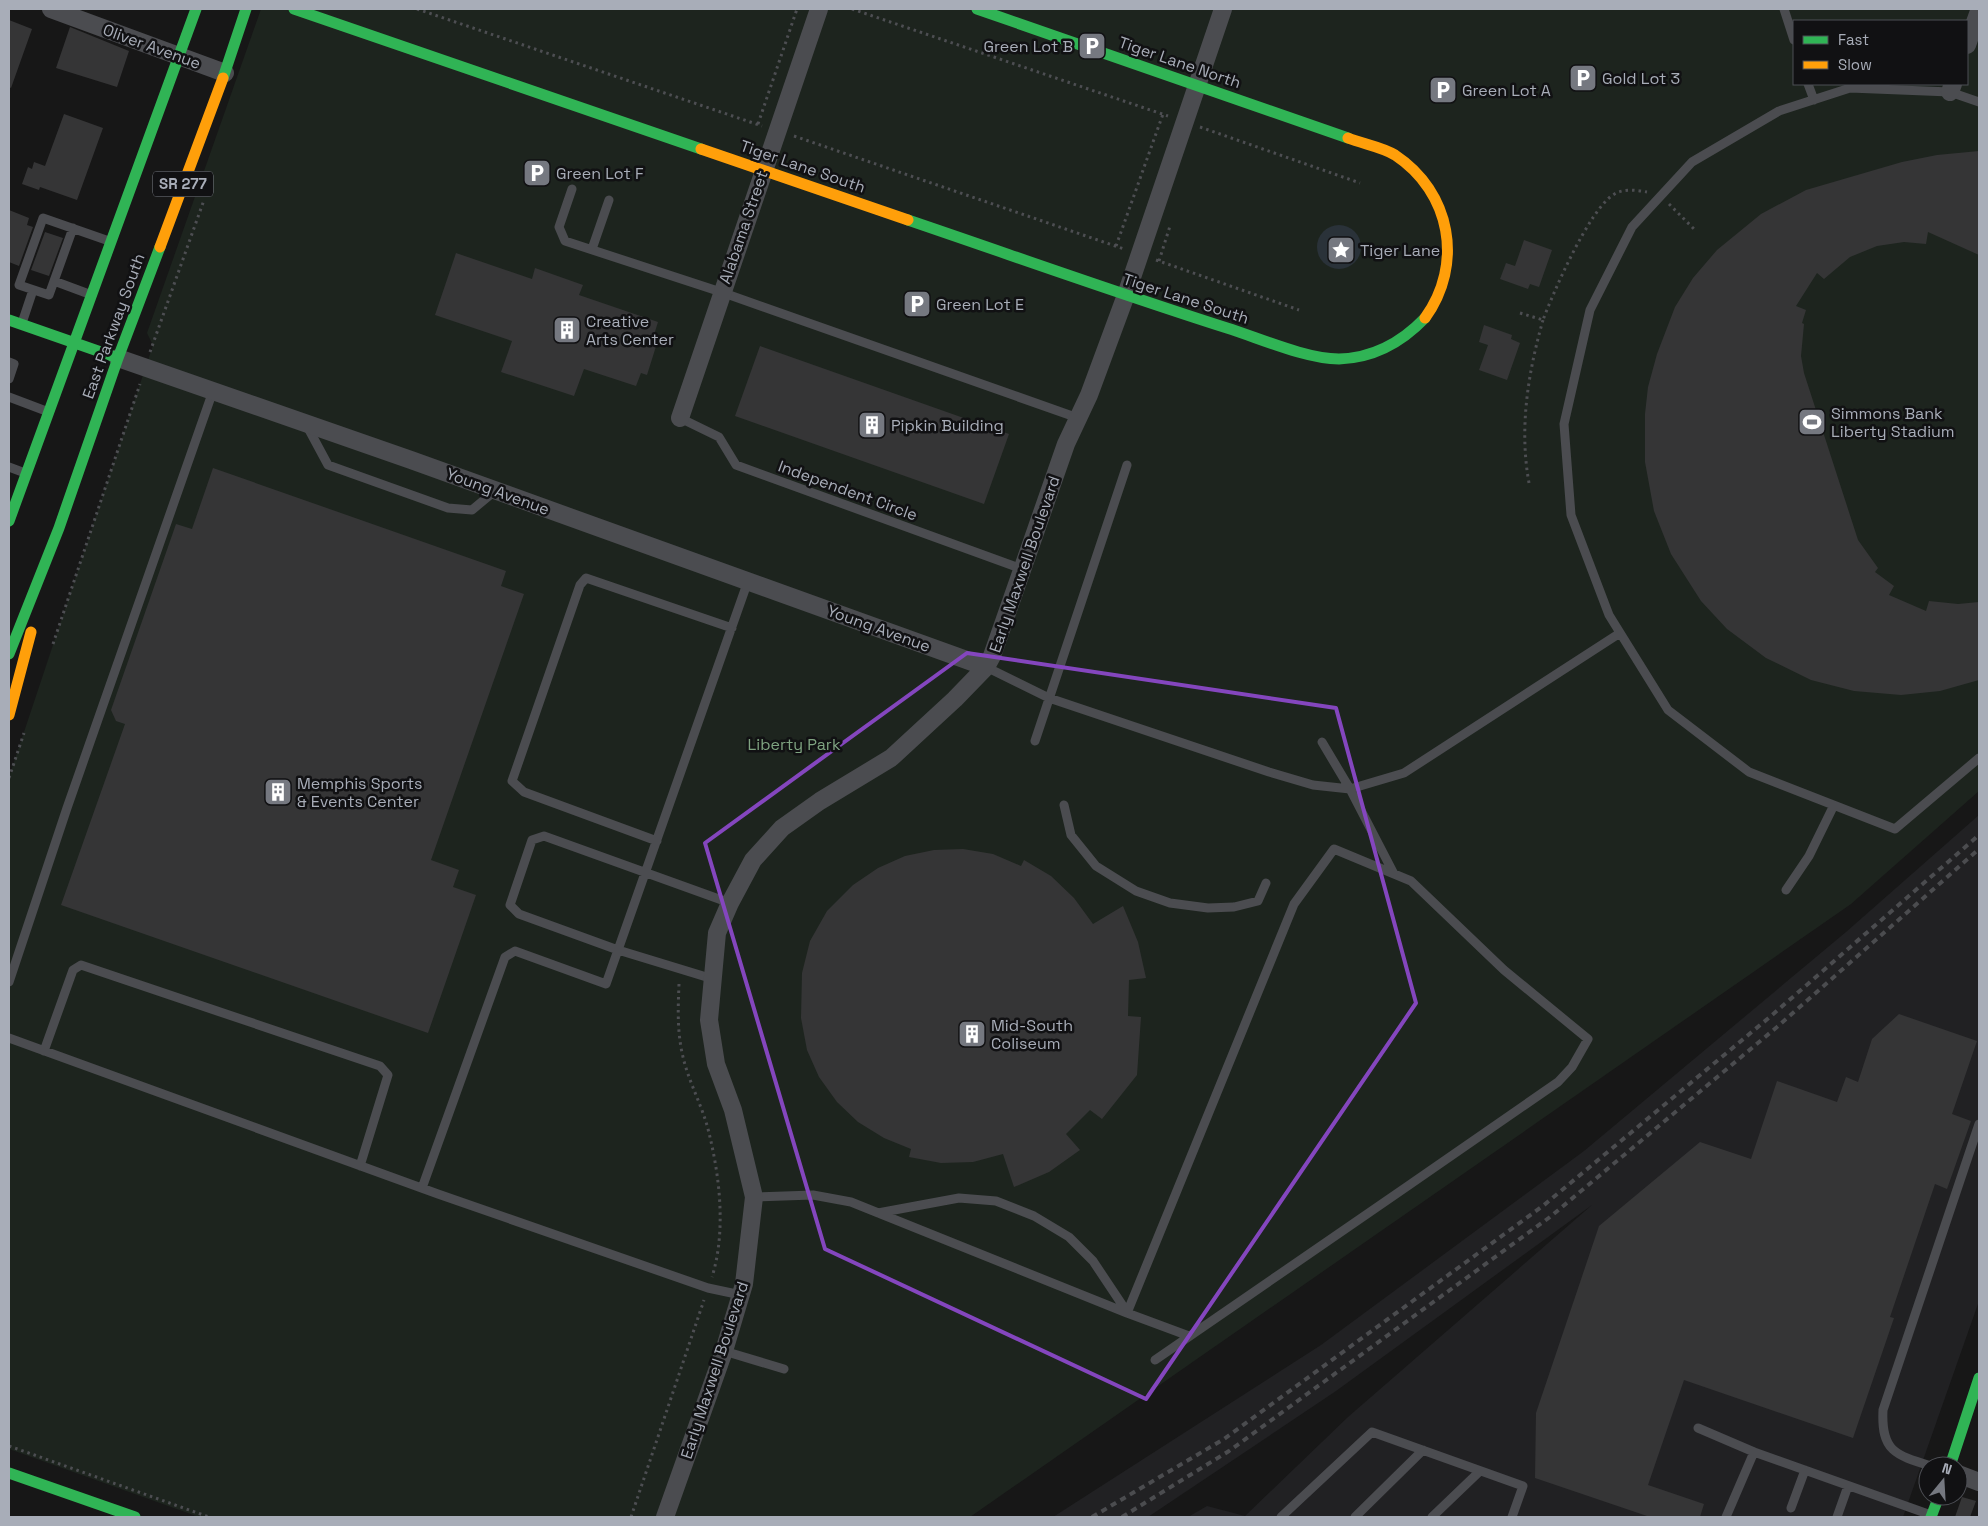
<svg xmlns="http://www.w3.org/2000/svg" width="1988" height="1526" font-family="'Space Grotesk',sans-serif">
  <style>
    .built { fill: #212123 }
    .green { fill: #1d241e; fill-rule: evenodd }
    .water { fill: #2a3239 }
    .building { fill: #353536 }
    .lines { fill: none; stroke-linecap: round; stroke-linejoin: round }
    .path { stroke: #4d4e52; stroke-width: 3; stroke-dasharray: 2.5 4; stroke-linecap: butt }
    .lane { stroke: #4b4c50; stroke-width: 9 }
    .street { stroke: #4b4c50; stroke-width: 18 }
    .fast { stroke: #30b455; stroke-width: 11 }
    .slow { stroke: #ff9f0a; stroke-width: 11 }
    .rail { stroke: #4b4c4f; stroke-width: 4; stroke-dasharray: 6 5; stroke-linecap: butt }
    .marked { fill: none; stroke: #8446be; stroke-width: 4; stroke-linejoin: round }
    .labels { text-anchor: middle; stroke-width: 5; stroke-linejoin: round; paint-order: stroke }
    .shield { fill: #111113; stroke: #7b7e86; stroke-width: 1 }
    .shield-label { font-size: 15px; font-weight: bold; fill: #a8adb8 }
    .street-label { font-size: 16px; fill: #a8adb8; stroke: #111113 }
    .poi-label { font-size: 16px; fill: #a8adb8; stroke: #111113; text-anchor: start }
    .park-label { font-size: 16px; fill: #7fa381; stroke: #111113 }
  </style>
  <rect width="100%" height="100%" fill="#171717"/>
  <!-- built -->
  <path class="built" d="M1979 815V1301L1903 1517H1188L1207 1506 1245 1516 1348 1417 1592 1205 1336 1391 1148 1517H1053L1321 1345 1584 1151 1846 932Z"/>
  <!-- green -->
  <path class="green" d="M261 9H1979V791L1851 904 970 1517H199L9 1449V777L153 345 147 333ZM1794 21H1967V84H1794Z"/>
  <!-- water -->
  <path class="water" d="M1317 247a22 22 0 1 1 44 0a22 22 0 1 1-44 0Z"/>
  <!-- building -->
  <path class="building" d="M9 20 32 29 11 88 9 87Z
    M70 27 129 51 117 87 56 68Z
    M64 114 103 128 77 200 40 187 39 190 22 184 28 167 32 169 34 162 45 166Z
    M1979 151V255L1928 232 1926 244 1904 242 1877 246 1850 257 1824 279 1817 273 1796 306 1806 310 1802 323 1804 324 1801 356 1804 373 1858 540 1878 568 1875 572 1894 586 1889 595 1926 611 1929 601 1958 604 1979 602V680L1940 691 1901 695 1854 691 1811 680 1766 658 1727 629 1701 601 1671 554 1654 511 1645 462V414L1648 387 1657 354 1675 307 1693 278 1717 250 1761 214 1806 190 1902 162 1937 155Z
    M9 210 29 218 27 225 33 227 19 266 9 262Z
    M45 232 63 238 49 276 31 270Z
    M1524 240 1552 250 1539 287 1530 284 1528 289 1500 279 1506 263 1515 266Z
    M456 253 532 279 535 268 583 285 579 295 658 322 653 338 658 340 647 375 641 373 636 386 584 369 574 396 501 372 512 341 435 315Z
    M1484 325 1512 335 1511 339 1520 343 1507 380 1479 370 1488 345 1479 342Z
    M760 346 1009 434 984 504 735 416Z
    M213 468 506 571 501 586 524 594 431 860 459 870 453 887 476 895 428 1033 61 905 125 724 116 721 111 710 176 524 192 529Z
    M963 849 993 854 1021 866 1024 860 1051 876 1074 898 1093 924 1123 906 1138 942 1146 978 1129 980 1128 1016 1141 1017 1137 1075 1102 1119 1090 1110 1066 1134 1080 1150 1049 1172 1014 1187 1003 1154 973 1162 941 1163 909 1157 911 1149 884 1138 858 1122 837 1102 819 1077 807 1050 801 1018 802 973 810 941 827 911 853 885 878 868 905 856 934 850Z
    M1899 1014 1977 1041 1952 1114 1971 1121 1947 1189 1935 1184 1890 1317 1894 1318 1853 1438 1684 1380 1648 1485 1704 1504 1700 1517H1650L1535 1478 1536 1413 1599 1226 1700 1142 1751 1159 1777 1081 1837 1102 1846 1077 1858 1082 1872 1039Z
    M1962 1497 1976 1501 1970 1517H1955Z"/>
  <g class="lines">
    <!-- path -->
    <path class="path" d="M417 9 762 126
      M852 9 1168 116
      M758 124 797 9
      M1200 127 1360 183
      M794 136 1124 249
      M1669 204 1695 230
      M1116 246 1163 114
      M1156 260 1299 310
      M1159 261 1170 226
      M1520 313 1543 320C1553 293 1589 210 1613 195 1623 188 1636 190 1647 192
      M150 352 204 200
      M1529 483C1519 428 1528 373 1543 320
      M53 644 140 384
      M9 778 24 733
      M679 984C678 1009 677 1032 683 1057 689 1083 703 1107 709 1133 720 1178 726 1232 712 1277
      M9 1446 209 1517
      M631 1517 704 1300"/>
    <!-- lane -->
    <path class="lane" d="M1784 9 1794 40
      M1808 84 1814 100
      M1979 102 1950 92 1850 88 1779 111 1692 162 1632 227 1590 310 1564 424 1571 515 1609 615 1668 710 1749 772 1895 829 1979 758
      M572 189 559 227 565 241 721 292 1078 418
      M73 228 49 295 19 285 43 218 109 241
      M592 249 609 200
      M54 281 89 294
      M22 323 33 290
      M9 362 14 364 9 379
      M9 397 46 411
      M680 418 719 437 736 465 1022 569
      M307 426 328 465 448 508 472 510 496 490
      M9 467 25 473
      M986 667 1049 698 1269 772 1313 785 1350 789 1404 773 1620 633
      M1035 741 1127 465
      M1322 742 1350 789 1394 874
      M1064 805 1071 835 1096 866 1136 891 1170 903 1208 908 1234 907 1258 901 1266 883
      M657 841 524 792 512 781 580 585 586 578 732 628
      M1786 890 1809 856 1834 805
      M713 979 618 950 519 914 510 905 532 840 544 836 730 903
      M9 982 67 808 213 391
      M9 1038 438 1194 708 1288 741 1295
      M44 1051 73 970 81 965 380 1066 388 1075 360 1166
      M422 1188 505 957 515 951 606 984 748 581
      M754 1197 813 1195 851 1202 1127 1313
      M878 1213 959 1198 996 1201 1034 1216 1069 1237 1093 1261 1127 1312
      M724 1351 784 1369
      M1155 1360C1289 1268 1424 1175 1558 1082L1572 1067 1588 1039 1504 970 1411 881 1334 849 1294 904 1127 1313 1189 1336
      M1698 1428 1754 1452 1931 1515
      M1931 1466C1895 1455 1881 1451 1883 1410L1979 1124
      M1791 1508 1805 1470
      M1281 1517 1372 1432 1523 1486 1512 1517
      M1355 1517 1423 1450
      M1432 1517 1480 1471
      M1726 1517 1754 1452
      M1837 1517 1848 1486"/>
    <!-- street -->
    <path class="street" d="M51 9 225 73
      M1967 45 1979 11
      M1950 92 1953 84
      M118 358 411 460 986 667
      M680 418 819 9
      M1958 1474 1979 1482
      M665 1517 724 1351 744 1284 754 1197 733 1110 716 1064 709 1020 717 933 730 903 753 860 782 828 820 801 891 758 955 699 986 667 992 656 1066 444 1089 395 1126 295 1223 9"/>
    <!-- fast -->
    <path class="fast" d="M294 9 701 149
      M977 9 1348 138
      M223 78 246 9
      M908 220C1014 256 1120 294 1227 328 1259 338 1306 359 1339 359 1374 358 1401 343 1425 318
      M9 320 118 358
      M9 521 196 9
      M9 654 59 528 118 358 160 247
      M1950 1466 1979 1378
      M9 1473 135 1517
      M1931 1517 1939 1496"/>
    <!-- slow -->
    <path class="slow" d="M1348 138C1363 144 1382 147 1395 155 1451 192 1464 264 1425 318
      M701 149 908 220
      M160 247 223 78
      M9 715 31 632"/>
    <!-- rail -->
    <path class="rail" d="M1092 1517 1224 1439 1544 1205 1771 1016 1979 835
      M1122 1517 1229 1451 1550 1217 1777 1027 1979 849"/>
  </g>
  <!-- marked area -->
  <path class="marked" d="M967 653 1336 708 1416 1003 1146 1399 825 1249 705 843Z"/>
  <!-- icons -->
  <defs>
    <symbol id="parking-square" viewBox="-11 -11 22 22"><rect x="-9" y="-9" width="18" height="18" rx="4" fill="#757880" stroke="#111113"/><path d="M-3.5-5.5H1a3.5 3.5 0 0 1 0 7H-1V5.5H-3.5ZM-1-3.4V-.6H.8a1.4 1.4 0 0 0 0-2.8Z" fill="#fff"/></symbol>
    <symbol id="sight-square" viewBox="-11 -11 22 22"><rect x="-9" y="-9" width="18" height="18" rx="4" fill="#757880" stroke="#111113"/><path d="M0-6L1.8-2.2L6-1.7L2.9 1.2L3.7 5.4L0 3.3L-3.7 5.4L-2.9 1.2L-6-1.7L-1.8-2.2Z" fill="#fff"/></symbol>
    <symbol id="building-square" viewBox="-11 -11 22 22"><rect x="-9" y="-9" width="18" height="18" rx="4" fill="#757880" stroke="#111113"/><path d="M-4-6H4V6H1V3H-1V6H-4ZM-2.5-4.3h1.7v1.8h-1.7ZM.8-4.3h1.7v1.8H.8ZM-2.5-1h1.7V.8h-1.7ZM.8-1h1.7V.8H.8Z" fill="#fff"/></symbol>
    <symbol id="stadium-square" viewBox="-11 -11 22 22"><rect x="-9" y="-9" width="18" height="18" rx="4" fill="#757880" stroke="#111113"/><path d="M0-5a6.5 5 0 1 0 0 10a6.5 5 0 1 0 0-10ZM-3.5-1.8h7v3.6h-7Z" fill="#fff"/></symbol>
  </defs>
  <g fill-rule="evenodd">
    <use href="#parking-square" x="1076" y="30" width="32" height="32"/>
    <use href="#parking-square" x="1567" y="62" width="32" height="32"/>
    <use href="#parking-square" x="1427" y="74" width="32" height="32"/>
    <use href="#parking-square" x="521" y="157" width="32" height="32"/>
    <use href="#sight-square" x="1325" y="234" width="32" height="32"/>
    <use href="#parking-square" x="901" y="288" width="32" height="32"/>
    <use href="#building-square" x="551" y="314" width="32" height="32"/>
    <use href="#stadium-square" x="1796" y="406" width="32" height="32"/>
    <use href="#building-square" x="856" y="409" width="32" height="32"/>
    <use href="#building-square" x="262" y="776" width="32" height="32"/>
    <use href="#building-square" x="956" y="1018" width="32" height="32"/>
  </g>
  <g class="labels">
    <!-- shield labels -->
    <rect class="shield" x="153" y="171.5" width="60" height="25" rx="4"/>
    <g class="shield-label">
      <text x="183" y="189">SR 277</text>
    </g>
    <!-- street labels -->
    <g class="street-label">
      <text transform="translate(152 46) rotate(20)" y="6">Oliver Avenue</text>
      <text transform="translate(1180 62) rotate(19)" y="6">Tiger Lane North</text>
      <text transform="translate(803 166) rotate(19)" y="6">Tiger Lane South</text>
      <text transform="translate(743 227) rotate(-71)" y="6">Alabama Street</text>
      <text transform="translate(1186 298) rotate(18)" y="6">Tiger Lane South</text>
      <text transform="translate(113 326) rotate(-70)" y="6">East Parkway South</text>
      <text transform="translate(848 490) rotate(20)" y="6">Independent Circle</text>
      <text transform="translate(498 491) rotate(20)" y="6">Young Avenue</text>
      <text transform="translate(1024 564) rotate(-71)" y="6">Early Maxwell Boulevard</text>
      <text transform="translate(879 628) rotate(20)" y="6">Young Avenue</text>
      <text transform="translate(714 1370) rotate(-72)" y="6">Early Maxwell Boulevard</text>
    </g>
    <!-- poi labels -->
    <g class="poi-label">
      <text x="1073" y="52" text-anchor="end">Green Lot B</text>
      <text x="1602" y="84">Gold Lot 3</text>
      <text x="1462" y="96">Green Lot A</text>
      <text x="556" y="179">Green Lot F</text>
      <text x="1360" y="256">Tiger Lane</text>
      <text x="936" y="310">Green Lot E</text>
      <text x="586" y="327">Creative<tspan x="586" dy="18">Arts Center</tspan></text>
      <text x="1831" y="419">Simmons Bank<tspan x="1831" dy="18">Liberty Stadium</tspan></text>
      <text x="891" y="431">Pipkin Building</text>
      <text x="297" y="789">Memphis Sports<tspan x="297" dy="18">&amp; Events Center</tspan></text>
      <text x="991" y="1031">Mid-South<tspan x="991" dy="18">Coliseum</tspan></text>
    </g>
    <!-- park labels -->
    <g class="park-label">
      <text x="794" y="750">Liberty Park</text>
    </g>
  </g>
  <!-- border -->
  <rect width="1988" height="1526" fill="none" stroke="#a8adb8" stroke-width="20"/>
  <!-- legend -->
  <rect x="1793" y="20" width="175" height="65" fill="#111113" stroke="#4d4f55"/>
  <rect x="1803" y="36" width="25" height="8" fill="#30b455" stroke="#4d4f55"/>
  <text x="1838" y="45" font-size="15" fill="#a8adb8">Fast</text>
  <rect x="1803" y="61" width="25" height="8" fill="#ff9f0a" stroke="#4d4f55"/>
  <text x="1838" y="70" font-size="15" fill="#a8adb8">Slow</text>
  <!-- north arrow -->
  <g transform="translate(1943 1481) rotate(18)"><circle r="24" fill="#111113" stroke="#4d4f55"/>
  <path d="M0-4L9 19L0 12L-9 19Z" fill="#757880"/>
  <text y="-8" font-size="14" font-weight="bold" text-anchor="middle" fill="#a8adb8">N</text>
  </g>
</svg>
